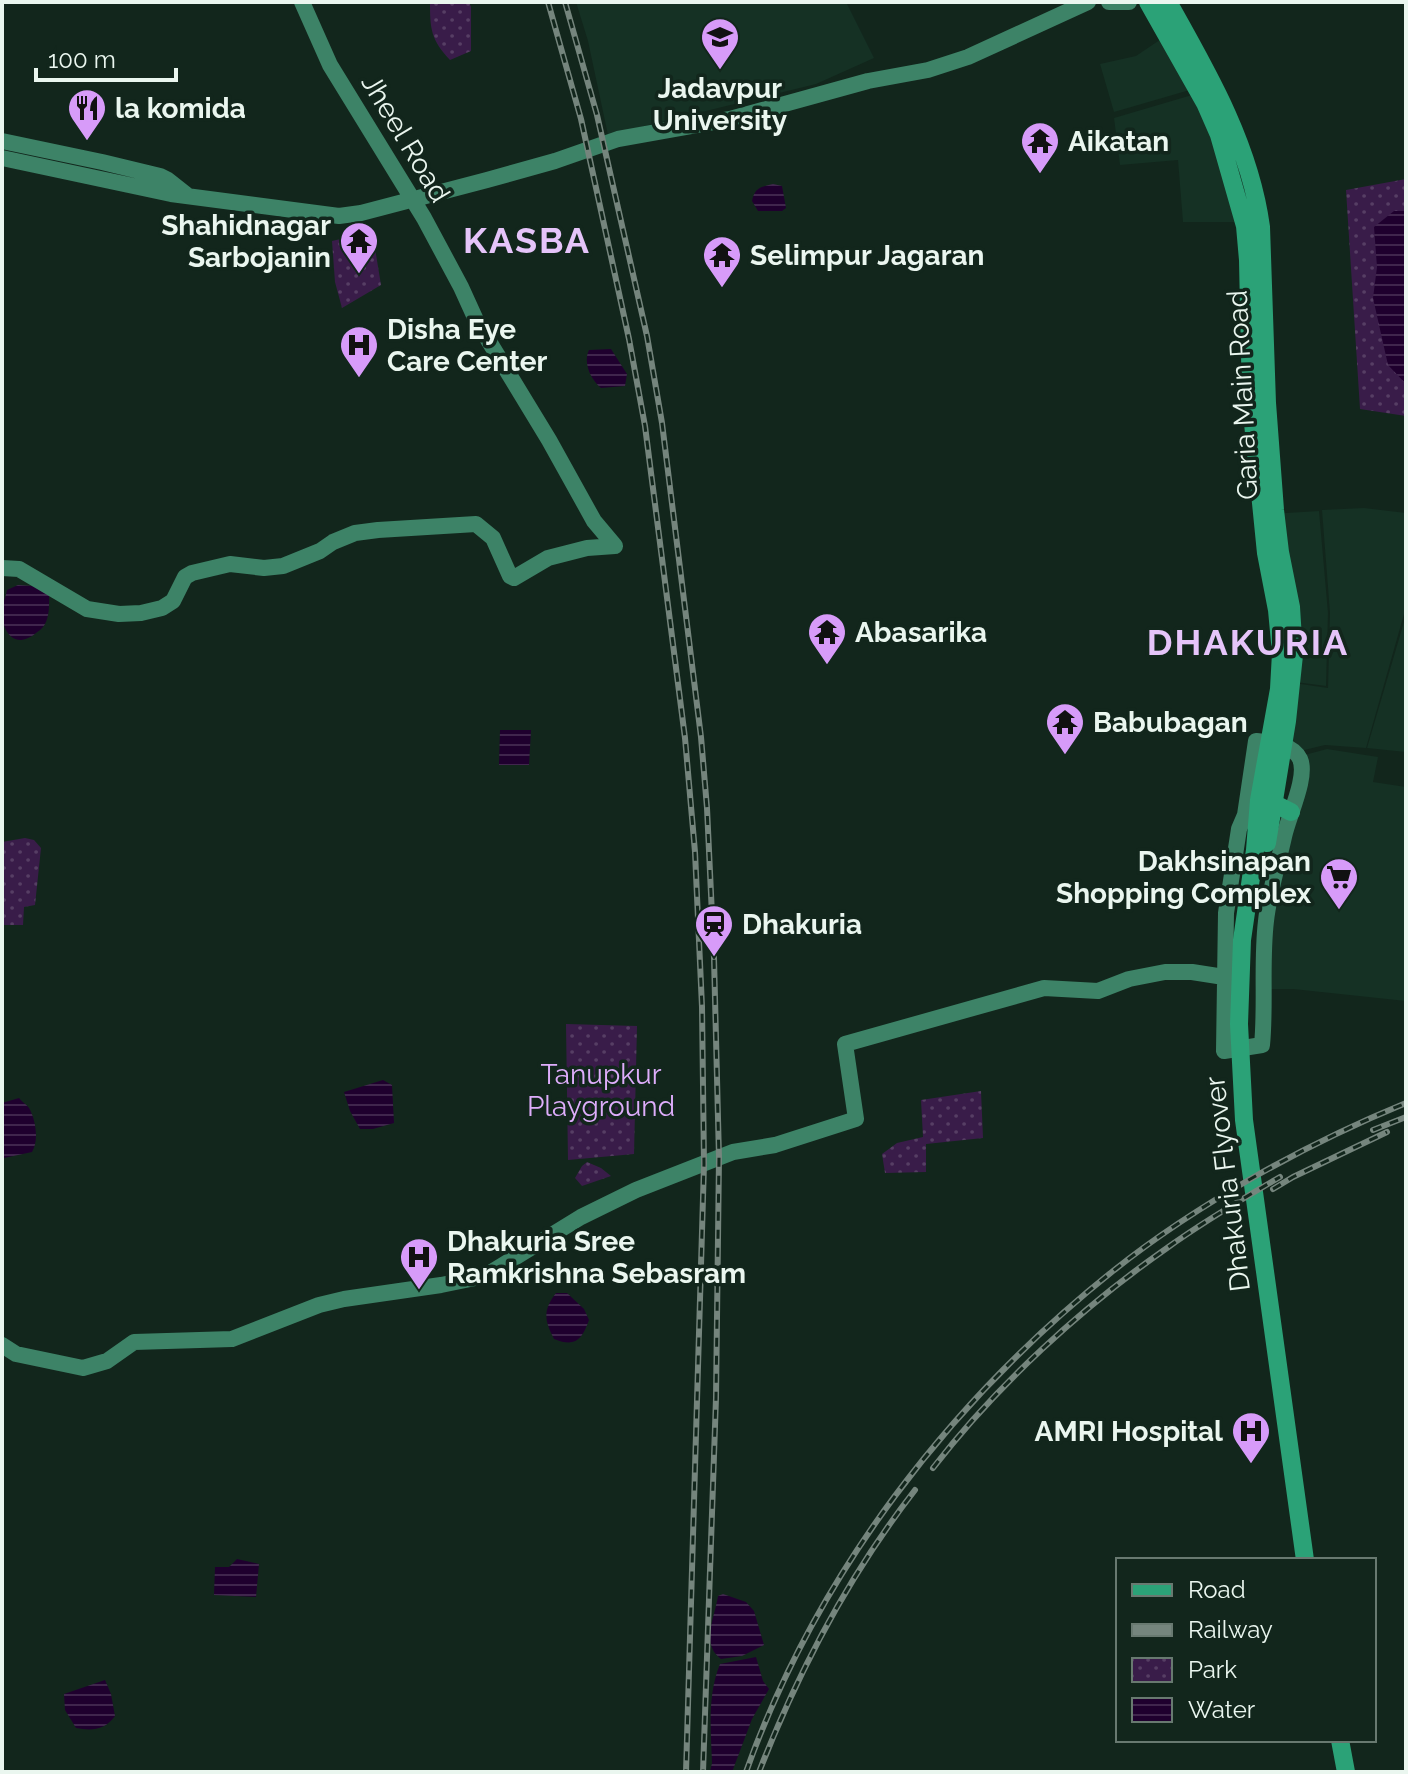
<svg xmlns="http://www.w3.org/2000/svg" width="1408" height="1774" font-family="Raleway,sans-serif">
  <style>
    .built { fill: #153124 }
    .park { fill: url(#park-dots) }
    .water { fill: url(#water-rules) }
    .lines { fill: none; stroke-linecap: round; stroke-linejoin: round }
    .secondary { stroke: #3d8367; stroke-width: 16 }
    .primary { stroke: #2ba277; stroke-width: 18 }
    .rail-casing { stroke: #75857d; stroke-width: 6 }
    .rail { stroke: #12261c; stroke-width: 3; stroke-dasharray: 9; stroke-linecap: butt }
    .labels { text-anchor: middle; stroke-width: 7; stroke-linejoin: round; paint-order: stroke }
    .poi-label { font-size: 28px; font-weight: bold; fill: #eaf6ef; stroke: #12261c; text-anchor: start }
    .street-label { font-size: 28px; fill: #eaf6ef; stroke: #12261c }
    .park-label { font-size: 28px; fill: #deadfb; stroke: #12261c }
    .district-label { font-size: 36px; font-weight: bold; letter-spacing: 2px; fill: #e5c4f9; stroke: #12261c }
  </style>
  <defs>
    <pattern id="park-dots" width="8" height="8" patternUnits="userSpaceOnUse" patternTransform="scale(2)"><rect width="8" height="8" fill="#391c49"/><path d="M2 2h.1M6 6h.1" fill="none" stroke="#563e64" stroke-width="1.8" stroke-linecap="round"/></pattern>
    <pattern id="water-rules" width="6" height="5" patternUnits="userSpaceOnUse" patternTransform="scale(2)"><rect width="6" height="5" fill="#1f002e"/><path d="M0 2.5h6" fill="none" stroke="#40264d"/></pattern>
  </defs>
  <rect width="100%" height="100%" fill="#12261c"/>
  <!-- built -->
  <path class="built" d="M576 2H846L874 58 816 84 608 135 588 41Z
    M1176 29 1207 85 1114 112 1100 64 1136 56Z
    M1209 90 1241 222H1183L1178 160 1120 165 1114 118Z
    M1364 508 1406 513V607L1366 748 1325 745 1296 752 1292 744 1287 682 1328 688 1330 613 1322 510Z
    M1319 511 1328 613 1326 686 1288 681 1270 514Z
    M1406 615V752L1367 748Z
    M1327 749 1378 757 1373 782 1406 787V1001L1293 989H1267L1268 922 1297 757Z"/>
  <!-- park -->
  <path class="park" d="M430 2H469L471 7V51L450 60C431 40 430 29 430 2Z
    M1406 179V416L1360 409 1346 190Z
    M354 236H373L381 285 342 308 335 282 332 241Z
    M25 838 34 840 41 848 35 905 24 907 23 925H2V842Z
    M566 1024 637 1026 634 1154 568 1160Z
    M981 1091 983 1138 926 1144V1172L885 1173 882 1154 897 1143 923 1137 921 1100Z
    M587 1162 601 1168 611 1176 582 1186 575 1178 582 1166Z"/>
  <!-- water -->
  <path class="water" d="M773 184 782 186 786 208 782 211H758L752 201C755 187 761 187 773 184Z
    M1394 211H1406V384L1388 365 1373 298 1377 267 1374 227Z
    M611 349 627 374 625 386 601 388C590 379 583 362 589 350Z
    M18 585 32 586 49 592C49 603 50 614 45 624 42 629 40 630 36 633 14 651 1 631 2 609 3 603 6 596 7 590Z
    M500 730H531L529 765H499Z
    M383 1080 392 1085 394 1123 373 1129H360L350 1111 344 1092Z
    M19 1098C22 1102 26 1104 29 1108 36 1120 39 1141 32 1152L4 1158 2 1157V1103Z
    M556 1293H567L584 1309 589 1320C582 1339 576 1348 554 1339 545 1321 542 1311 556 1293Z
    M237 1559 259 1564 256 1597 214 1595 215 1567H229Z
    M723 1594 746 1602 754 1611 764 1645 742 1656 721 1659C700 1644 715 1617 718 1596Z
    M756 1657 763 1681 769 1689 752 1719 732 1772H710L712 1763C711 1730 707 1696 720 1664Z
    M105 1680 111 1694 115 1716C105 1730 92 1731 76 1728L65 1710 64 1694Z"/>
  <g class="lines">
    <!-- secondary -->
    <path class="secondary" d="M302 2 330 65 424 218 461 287 476 320 549 440 594 521 615 546
      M1109 2H1129
      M2 141 102 162 160 176 168 180 187 195
      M2 158 171 194 339 216 361 213 487 180 555 161 618 139 730 119 868 81 928 70 968 57 1088 2
      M2 568 19 569 87 609 119 614 141 613 162 608 173 601 185 577 192 573 230 564 264 568 283 566 320 551 333 542 355 533 378 530 476 524 493 538 510 576 514 578 548 558 587 548 615 546
      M1256 741C1271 743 1292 743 1300 759 1308 777 1288 817 1284 837 1278 864 1269 893 1266 921 1261 963 1266 1004 1262 1045L1224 1051 1226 913 1239 829 1245 815Z
      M2 1345 16 1354 83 1368 107 1361 134 1342 232 1339 319 1305 344 1299 441 1285 485 1276 581 1217 636 1190 733 1152 775 1145 856 1119 845 1044 1044 988 1098 991 1129 979 1165 972H1192L1224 977"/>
    <!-- primary -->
    <path class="primary" d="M1148 2 1205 103 1219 135 1245 226 1248 260 1251 403 1266 553 1277 610 1281 653 1279 689 1259 800 1255 850 1242 940 1239 1024 1244 1120 1305 1560
      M1168 2C1208 73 1250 145 1261 227L1267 403 1275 510 1280 552 1291 607 1294 655 1287 721 1267 843
      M1273 803 1291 812
      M1340 1740 1346 1772"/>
    <defs>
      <path id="rail" d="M548 2 581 119 629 339 645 426 685 738 695 852 702 1007 704 1164 686 1772
        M565 2 597 115 647 336 662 423 701 737 707 808 714 958 719 1158 716 1398 703 1772
        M1373 1130 1406 1117
        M1273 1189 1293 1177 1387 1132
        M933 1468C997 1385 1081 1308 1167 1248 1203 1222 1242 1199 1280 1177
        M746 1772C816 1575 950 1401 1113 1271 1197 1204 1306 1144 1406 1103
        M759 1772C798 1672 849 1575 915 1490"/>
    </defs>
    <!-- rail casing -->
    <use href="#rail" class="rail-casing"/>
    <!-- rail -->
    <use href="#rail" class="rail"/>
  </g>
  <!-- icons -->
  <defs>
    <symbol id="university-pin" viewBox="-11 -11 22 30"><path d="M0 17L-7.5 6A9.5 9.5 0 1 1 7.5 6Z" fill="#d79bf9" stroke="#12261c"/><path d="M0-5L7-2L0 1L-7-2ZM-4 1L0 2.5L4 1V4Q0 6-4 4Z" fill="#111"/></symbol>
    <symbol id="restaurant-pin" viewBox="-11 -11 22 30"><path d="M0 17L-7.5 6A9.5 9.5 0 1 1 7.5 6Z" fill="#d79bf9" stroke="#12261c"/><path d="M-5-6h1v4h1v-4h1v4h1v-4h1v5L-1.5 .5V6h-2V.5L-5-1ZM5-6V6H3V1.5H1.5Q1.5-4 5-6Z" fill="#111"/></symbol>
    <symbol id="temple-pin" viewBox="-11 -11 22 30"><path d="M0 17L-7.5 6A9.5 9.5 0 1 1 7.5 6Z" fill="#d79bf9" stroke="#12261c"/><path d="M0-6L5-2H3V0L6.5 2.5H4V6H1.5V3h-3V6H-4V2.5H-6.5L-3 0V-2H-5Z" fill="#111"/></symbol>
    <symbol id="hospital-pin" viewBox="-11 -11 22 30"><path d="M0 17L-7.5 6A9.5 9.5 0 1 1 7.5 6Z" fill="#d79bf9" stroke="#12261c"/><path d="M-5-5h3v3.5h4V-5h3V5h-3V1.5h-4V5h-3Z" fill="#111"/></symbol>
    <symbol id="supermarket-pin" viewBox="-11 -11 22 30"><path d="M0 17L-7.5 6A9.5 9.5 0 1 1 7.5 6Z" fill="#d79bf9" stroke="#12261c"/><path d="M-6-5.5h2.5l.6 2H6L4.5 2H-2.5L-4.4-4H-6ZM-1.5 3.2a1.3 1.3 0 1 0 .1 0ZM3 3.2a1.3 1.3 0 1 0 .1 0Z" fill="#111"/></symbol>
    <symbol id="station-pin" viewBox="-11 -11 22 30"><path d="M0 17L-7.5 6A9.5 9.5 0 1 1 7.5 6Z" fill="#d79bf9" stroke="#12261c"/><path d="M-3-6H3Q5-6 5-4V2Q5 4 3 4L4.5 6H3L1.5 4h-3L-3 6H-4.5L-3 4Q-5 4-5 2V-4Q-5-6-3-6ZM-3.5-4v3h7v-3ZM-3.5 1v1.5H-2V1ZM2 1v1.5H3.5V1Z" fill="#111"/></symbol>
  </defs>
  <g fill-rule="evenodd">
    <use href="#university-pin" x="698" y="15" width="44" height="60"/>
    <use href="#restaurant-pin" x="65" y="86" width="44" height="60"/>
    <use href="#temple-pin" x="1018" y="119" width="44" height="60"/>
    <use href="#temple-pin" x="337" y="219" width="44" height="60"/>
    <use href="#temple-pin" x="700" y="233" width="44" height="60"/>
    <use href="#hospital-pin" x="337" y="323" width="44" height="60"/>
    <use href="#temple-pin" x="805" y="610" width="44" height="60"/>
    <use href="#temple-pin" x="1043" y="700" width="44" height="60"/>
    <use href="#supermarket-pin" x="1317" y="855" width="44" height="60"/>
    <use href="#station-pin" x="692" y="902" width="44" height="60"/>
    <use href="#hospital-pin" x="397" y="1235" width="44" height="60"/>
    <use href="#hospital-pin" x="1229" y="1409" width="44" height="60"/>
  </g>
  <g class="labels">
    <!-- poi labels -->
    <g class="poi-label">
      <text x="720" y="98" text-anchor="middle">Jadavpur<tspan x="720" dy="32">University</tspan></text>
      <text x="115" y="118">la komida</text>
      <text x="1068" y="151">Aikatan</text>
      <text x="331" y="235" text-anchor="end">Shahidnagar<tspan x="331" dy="32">Sarbojanin</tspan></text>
      <text x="750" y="265">Selimpur Jagaran</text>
      <text x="387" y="339">Disha Eye<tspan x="387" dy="32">Care Center</tspan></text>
      <text x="855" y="642">Abasarika</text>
      <text x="1093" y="732">Babubagan</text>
      <text x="1311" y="871" text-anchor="end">Dakhsinapan<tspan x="1311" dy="32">Shopping Complex</tspan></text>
      <text x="742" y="934">Dhakuria</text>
      <text x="447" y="1251">Dhakuria Sree<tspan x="447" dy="32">Ramkrishna Sebasram</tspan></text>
      <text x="1223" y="1441" text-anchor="end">AMRI Hospital</text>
    </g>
    <!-- street labels -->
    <g class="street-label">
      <text transform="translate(406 138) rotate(59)" y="10">Jheel Road</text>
      <text transform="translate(1242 395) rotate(-93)" y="10">Garia Main Road</text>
      <text transform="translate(1227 1184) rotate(-97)" y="10">Dhakuria Flyover</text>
    </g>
    <!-- park labels -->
    <g class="park-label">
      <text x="601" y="1084">Tanupkur<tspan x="601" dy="32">Playground</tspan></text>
    </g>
    <!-- district labels -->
    <g class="district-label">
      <text x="527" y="253">KASBA</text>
      <text x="1248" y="655">DHAKURIA</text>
    </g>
  </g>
  <!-- border -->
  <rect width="1408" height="1774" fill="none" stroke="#eaf6ef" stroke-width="8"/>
  <!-- legend -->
  <rect x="1116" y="1558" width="260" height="184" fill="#12261c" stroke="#687970" stroke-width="2"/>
  <rect x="1132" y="1584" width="40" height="12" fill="#2ba277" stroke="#687970" stroke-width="2"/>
  <text x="1188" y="1598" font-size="24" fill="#eaf6ef">Road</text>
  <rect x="1132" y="1624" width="40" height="12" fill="#75857d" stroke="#687970" stroke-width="2"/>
  <text x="1188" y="1638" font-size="24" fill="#eaf6ef">Railway</text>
  <rect x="1132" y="1658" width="40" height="24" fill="url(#park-dots)" stroke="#687970" stroke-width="2"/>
  <text x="1188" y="1678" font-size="24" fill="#eaf6ef">Park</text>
  <rect x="1132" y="1698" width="40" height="24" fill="url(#water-rules)" stroke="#687970" stroke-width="2"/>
  <text x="1188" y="1718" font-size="24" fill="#eaf6ef">Water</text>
  <!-- scale -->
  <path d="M36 68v12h140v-12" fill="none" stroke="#eaf6ef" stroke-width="4"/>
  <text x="48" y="68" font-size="24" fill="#eaf6ef" stroke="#12261c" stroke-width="6" paint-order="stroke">100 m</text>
</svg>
